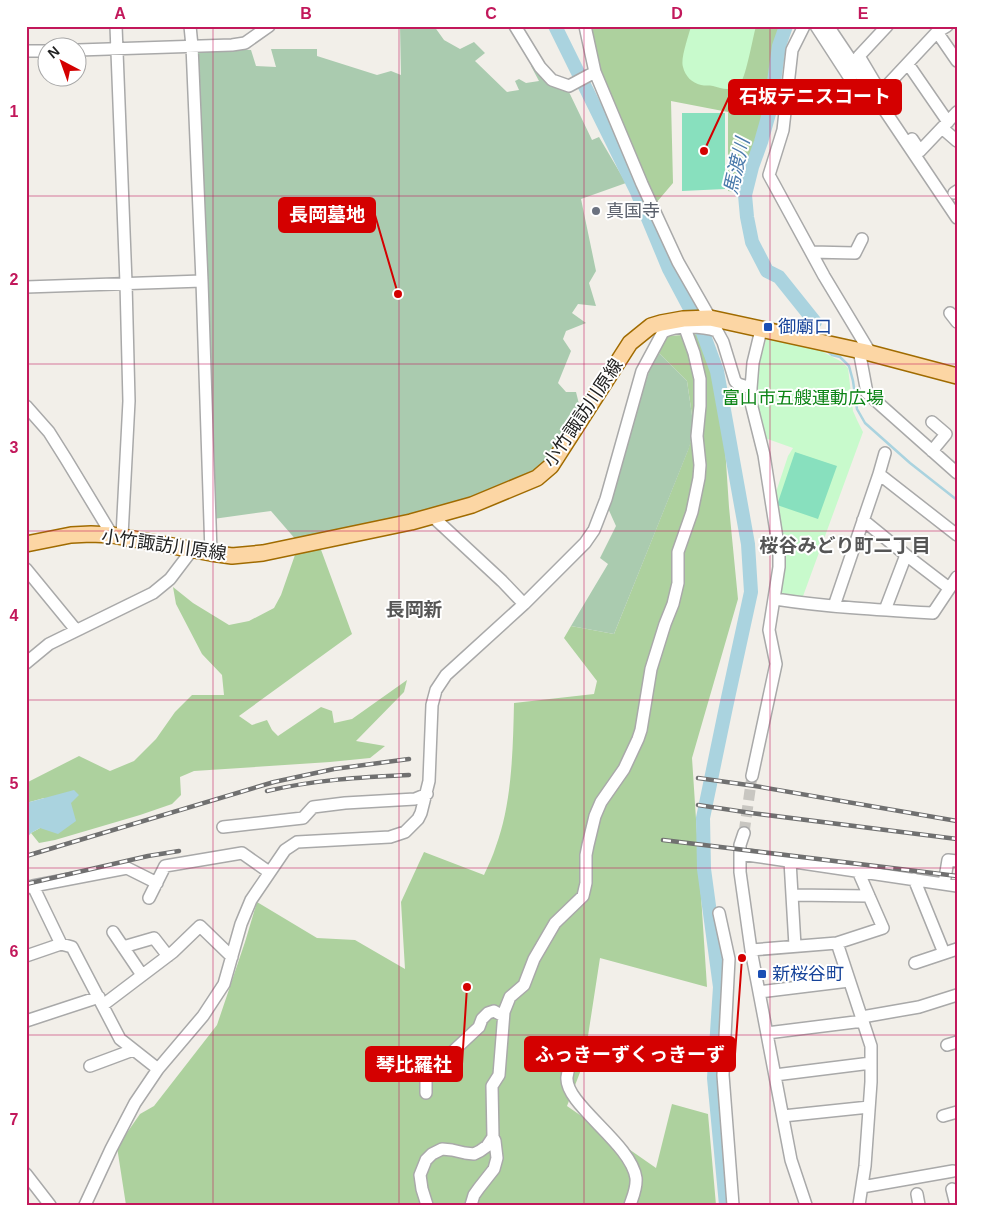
<svg xmlns="http://www.w3.org/2000/svg" width="983" height="1231" font-family="Helvetica,'Noto Sans JP',sans-serif">
  <style>
    .forest { fill: #add19e }
    .cemetery { fill: #aacbaf }
    .park { fill: #c8facc }
    .pitch { fill: #88e0be }
    .water { fill: #aad3df }
    .lines { fill: none; stroke-linecap: round; stroke-linejoin: round }
    .stream { stroke: #aad3df; stroke-width: 2.5 }
    .river { stroke: #aad3df; stroke-width: 14 }
    .minor-tunnel { stroke: #c8c6c1; stroke-width: 11; stroke-dasharray: 11 5.5; stroke-linecap: butt }
    .minor-casing { stroke: #a9a9a9; stroke-width: 14 }
    .major-casing { stroke: #a06b00; stroke-width: 18 }
    .minor { stroke: #fff; stroke-width: 11 }
    .major { stroke: #fcd6a4; stroke-width: 15 }
    .rail-casing { stroke: #707070; stroke-width: 4.5 }
    .rail { stroke: #fff; stroke-width: 2.5; stroke-dasharray: 8; stroke-linecap: butt }
    .grid { fill: none; stroke: #c2185b; stroke-width: 1; stroke-opacity: 0.55 }
    .worship-dot { fill: #6b7280; stroke: #fff; stroke-width: 2 }
    .transit-dot { fill: #1a4fb4; stroke: #fff; stroke-width: 2 }
    .labels { text-anchor: middle; stroke-width: 4; stroke-linejoin: round; paint-order: stroke }
    .worship-label { font-size: 18px; fill: #5b616d; stroke: #fff; text-anchor: start }
    .transit-label { font-size: 18px; fill: #164399; stroke: #fff; text-anchor: start }
    .park-label { font-size: 18px; fill: #0c8416; stroke: #fff }
    .street-label { font-size: 18px; fill: #222; stroke: #fff }
    .water-label { font-size: 19px; font-style: italic; fill: #4a7aab; stroke: #fff }
    .neighbourhood-label { font-size: 19px; font-weight: bold; fill: #555; stroke: #fff }
    .leader { fill: none; stroke: #d40000; stroke-width: 2 }
    .callout-dot { fill: #d40000; stroke: #fff; stroke-width: 2 }
    .callout { fill: #d40000; stroke: #d40000; stroke-width: 2 }
    .callout-label { font-size: 19px; text-anchor: middle; font-weight: bold; fill: #fff }
    .neatline { fill: none; stroke: #c2185b; stroke-width: 2 }
    .grid-label { font-size: 16px; text-anchor: middle; font-weight: bold; fill: #c2185b }
  </style>
  <rect width="100%" height="100%" fill="#f2efe9"/>
  <!-- forest -->
  <path class="forest" d="M590 26H781L775 47 768 103 742 193 728 191V112L671 101 673 183 656 203 599 73Z
    M700 334 715 374 724 432 729 507 738 599 692 758 707 987 600 958 584 1062 567 1106 656 1168 672 1104 708 1114 716 1205H126L117 1147 140 1114 154 1106 217 1025 245 942 257 902 317 938 355 940 405 969 401 902 424 852 484 875C488 866 493 856 496 846 512 803 513 749 514 703L594 694 597 681 564 638 571 626 614 634 688 450 694 429 687 381 659 353 667 336Z
    M320 547 352 634 239 716 252 725 267 720 272 730 278 736 321 707 332 711 334 723 352 719 407 680 404 692 356 741 385 746 370 758 330 762 194 771 180 777 181 795 172 804 140 815 55 840 39 843 31 833 40 828 44 798 26 803V783L79 756 110 771 134 761 156 739 175 712 192 695H224L222 675 202 654 176 604 173 587 193 603 229 625 249 621 274 608 281 595 296 552Z"/>
  <!-- cemetery -->
  <path class="cemetery" d="M400 26H434L444 40 460 49 474 42 485 53 475 61 507 92 519 90 515 81 519 79 526 83 539 81 531 66 536 64 560 87 569 92 592 140 599 137 626 183 581 199 596 271 589 283 596 306 578 304 572 313 586 323 566 331 563 339 571 351 558 383 566 392H576L581 412 537 478 418 514 297 541 271 511 213 519 196 54 201 48 251 50 256 66 276 67 271 49H317V56L377 75 391 71 401 75Z
    M659 353 687 381 694 429 689 448 614 634 571 626 608 564 600 558 616 526 607 506 651 365Z"/>
  <!-- park -->
  <path class="park" d="M691 26H756C753 37 746 76 741 82 733 92 723 89 713 86 709 85 705 86 701 85 692 83 685 76 683 67 680 59 689 35 691 26Z
    M769 337 820 347 825 353 842 362 848 368 853 411 857 420 863 432 802 599 781 595 780 593 775 495 788 456 793 448 762 437 759 429 754 381 766 340Z"/>
  <!-- pitch -->
  <path class="pitch" d="M682 113H725V189L682 191Z
    M795 452 837 466 818 519 777 505Z"/>
  <!-- water -->
  <path class="water" d="M74 790 79 795 71 803 76 821 58 834 40 828 31 833 26 839V803Z"/>
  <g class="lines">
    <!-- stream -->
    <path class="stream" d="M815 322 820 336
      M826 350 832 355 840 357 849 366 853 381 857 409 865 423 910 463 957 500"/>
    <!-- river -->
    <path class="river" d="M555 26 637 192 669 269 703 333 717 371 748 544 751 592 726 707 703 818 704 869 720 987 714 1078 726 1205
      M786 26 779 46 770 110 761 142 752 167 745 195 747 217 752 242 767 271 779 277 815 322"/>
    <!-- minor-tunnel -->
    <path class="minor-tunnel" d="M744 833 752 776"/>
    <defs>
      <path id="minor" d="M116 26 126 283 129 401 122 536
        M190 26 192 46 202 281 211 553
        M515 26 540 67 552 80 569 86 595 72
        M585 26 595 72 642 184 678 262 710 318
        M804 26 792 50 783 130 769 175 824 276 871 354
        M816 26 864 100 880 105
        M828 26 957 218
        M937 32 957 61
        M78 50 232 45 245 43 269 26
        M26 51H48
        M908 64 948 122
        M878 88 859 56 887 26
        M880 93 937 32 947 26
        M942 128 957 141
        M912 139 920 151 957 112
        M954 193 957 191
        M811 252 855 253 862 239
        M26 287 202 281
        M950 313 957 322
        M859 350 867 393 957 473
        M26 406 49 432 66 459 112 535
        M932 422 946 434 932 451
        M879 474 957 535
        M432 516 502 581 524 604
        M863 520 906 555 949 588
        M26 569 76 630
        M775 599C827 607 880 610 933 613L957 577
        M834 606 879 474 885 453
        M885 610 906 555
        M26 663 49 644 153 593 170 579 192 550
        M752 776 776 664 769 630 779 567V551L764 455 751 403V388L753 363 761 330
        M223 827 303 818 313 807 345 803 415 799 427 794
        M744 833 740 845V872L751 950 791 1160 806 1205
        M740 854 957 886
        M790 861 795 946
        M914 879 944 953
        M944 884 948 860 957 861
        M33 886 127 868 157 883
        M26 888 33 886 61 944
        M792 895 869 896
        M149 898 165 866 242 853 269 872
        M719 913 729 959 723 1075 733 1205
        M113 932 142 975
        M837 943 871 1046V1082L865 1166 859 1205
        M123 947 154 938 168 956
        M751 950 837 943 883 928 858 871
        M26 956 61 944 72 947 120 1039 158 1069
        M915 963 957 949
        M759 992 849 981
        M103 1005 173 952 200 926 232 957
        M862 1017 919 1007 957 995
        M26 1021 99 997
        M767 1033 863 1021
        M947 1045 957 1042
        M582 1050C574 1057 568 1066 567 1077 564 1104 631 1143 636 1178 637 1188 633 1196 630 1205
        M90 1066 133 1050
        M775 1075 871 1063
        M426 1093V1076L430 1070 448 1056 479 1027 482 1019 488 1013 494 1011 503 1016
        M783 1116 869 1107
        M943 1116 957 1112
        M26 1174 50 1205
        M862 1187 953 1171
        M952 1189 956 1205
        M917 1194 919 1205
        M85 1205 111 1149 135 1103 158 1069 203 1016 224 984 241 924 251 900 285 850 297 842 390 837 405 832 418 819 421 813 429 781 432 705 436 690 446 675 524 604 585 543 594 530 606 499 642 371 663 332C676 325 703 326 717 331L723 342 735 381 738 384 751 388
        M427 1205 422 1189 420 1175 426 1160 432 1154 442 1149 452 1150 465 1153 474 1154 480 1151 487 1146 493 1137 492 1086 499 1075 504 1012 510 997 524 985 534 959 555 923 583 896 586 883V855L588 845 595 816 601 802 624 769 638 739 641 730 651 669 665 624 673 604 678 583V552L692 512 699 478 700 465 697 436 700 406V379L694 353 685 328
        M471 1205 474 1195 479 1188 494 1169 497 1158 495 1141 493 1137"/>
      <path id="major" d="M26 544 71 535 91 534 112 535 211 553 232 556 263 553 411 522 472 505 537 478 551 466 630 343 651 326 661 323 683 319 710 318 866 352 957 376"/>
    </defs>
    <!-- minor casing -->
    <use href="#minor" class="minor-casing"/>
    <!-- major casing -->
    <use href="#major" class="major-casing"/>
    <!-- minor -->
    <use href="#minor" class="minor"/>
    <!-- major -->
    <use href="#major" class="major"/>
    <defs>
      <path id="rail" d="M698 778 755 786 957 821
        M267 791C314 780 361 777 409 775
        M698 805 751 813 957 839
        M663 840 957 876
        M26 856 274 782 334 769 409 759
        M26 884 148 856 179 851"/>
    </defs>
    <!-- rail casing -->
    <use href="#rail" class="rail-casing"/>
    <!-- rail -->
    <use href="#rail" class="rail"/>
  </g>
  <!-- grid -->
  <path class="grid" d="M213 26V1205M399 26V1205M584 26V1205M770 26V1205M26 196H957M26 364H957M26 531H957M26 700H957M26 868H957M26 1035H957"/>
  <!-- markers -->
  <circle class="worship-dot" cx="596" cy="211" r="5"/>
  <g class="transit-dot">
    <rect x="763" y="322" width="10" height="10" rx="2.5"/>
    <rect x="757" y="969" width="10" height="10" rx="2.5"/>
  </g>
  <g class="labels">
    <!-- worship labels -->
    <g class="worship-label">
      <text x="606" y="217">真国寺</text>
    </g>
    <!-- transit labels -->
    <g class="transit-label">
      <text x="778" y="333">御廟口</text>
      <text x="772" y="980">新桜谷町</text>
    </g>
    <!-- park labels -->
    <g class="park-label">
      <text x="803" y="404">富山市五艘運動広場</text>
    </g>
    <!-- street labels -->
    <g class="street-label">
      <text transform="translate(583 413) rotate(-56)" y="6">小竹諏訪川原線</text>
      <text transform="translate(164 545) rotate(8)" y="6">小竹諏訪川原線</text>
    </g>
    <!-- water labels -->
    <g class="water-label">
      <text transform="translate(736 166) rotate(-77)" y="7">馬渡川</text>
    </g>
    <!-- neighbourhood labels -->
    <g class="neighbourhood-label">
      <text x="845" y="552">桜谷みどり町二丁目</text>
      <text x="414" y="616">長岡新</text>
    </g>
  </g>
  <!-- callouts -->
  <path class="leader" d="M704 151L729 97M398 294L375 215M742 958L735 1054M467 987L462 1064"/>
  <g class="callout-dot">
    <circle cx="704" cy="151" r="5"/>
    <circle cx="398" cy="294" r="5"/>
    <circle cx="742" cy="958" r="5"/>
    <circle cx="467" cy="987" r="5"/>
  </g>
  <g class="callout">
    <rect x="729" y="80" width="172" height="34" rx="5"/>
    <rect x="279" y="198" width="96" height="34" rx="5"/>
    <rect x="525" y="1037" width="210" height="34" rx="5"/>
    <rect x="366" y="1047" width="96" height="34" rx="5"/>
  </g>
  <g class="callout-label">
    <text x="815" y="103">石坂テニスコート</text>
    <text x="327" y="221">長岡墓地</text>
    <text x="630" y="1061">ふっきーずくっきーず</text>
    <text x="414" y="1071">琴比羅社</text>
  </g>
  <!-- border -->
  <rect width="983" height="1231" fill="none" stroke="#ffffff" stroke-width="55"/>
  <!-- north arrow -->
  <g transform="translate(62 62) rotate(319)"><circle r="24" fill="#ffffff" stroke="#a7a7a7"/>
  <path d="M0-4L9 19L0 12L-9 19Z" fill="#d40000"/>
  <text y="-8" font-size="14" font-weight="bold" text-anchor="middle" fill="#222222">N</text>
  </g>
  <rect x="28" y="28" width="928" height="1176" class="neatline"/>
  <g class="grid-label">
    <text x="120" y="19">A</text>
    <text x="306" y="19">B</text>
    <text x="491" y="19">C</text>
    <text x="677" y="19">D</text>
    <text x="863" y="19">E</text>
    <text x="14" y="117">1</text>
    <text x="14" y="285">2</text>
    <text x="14" y="453">3</text>
    <text x="14" y="621">4</text>
    <text x="14" y="789">5</text>
    <text x="14" y="957">6</text>
    <text x="14" y="1125">7</text>
  </g>
</svg>
